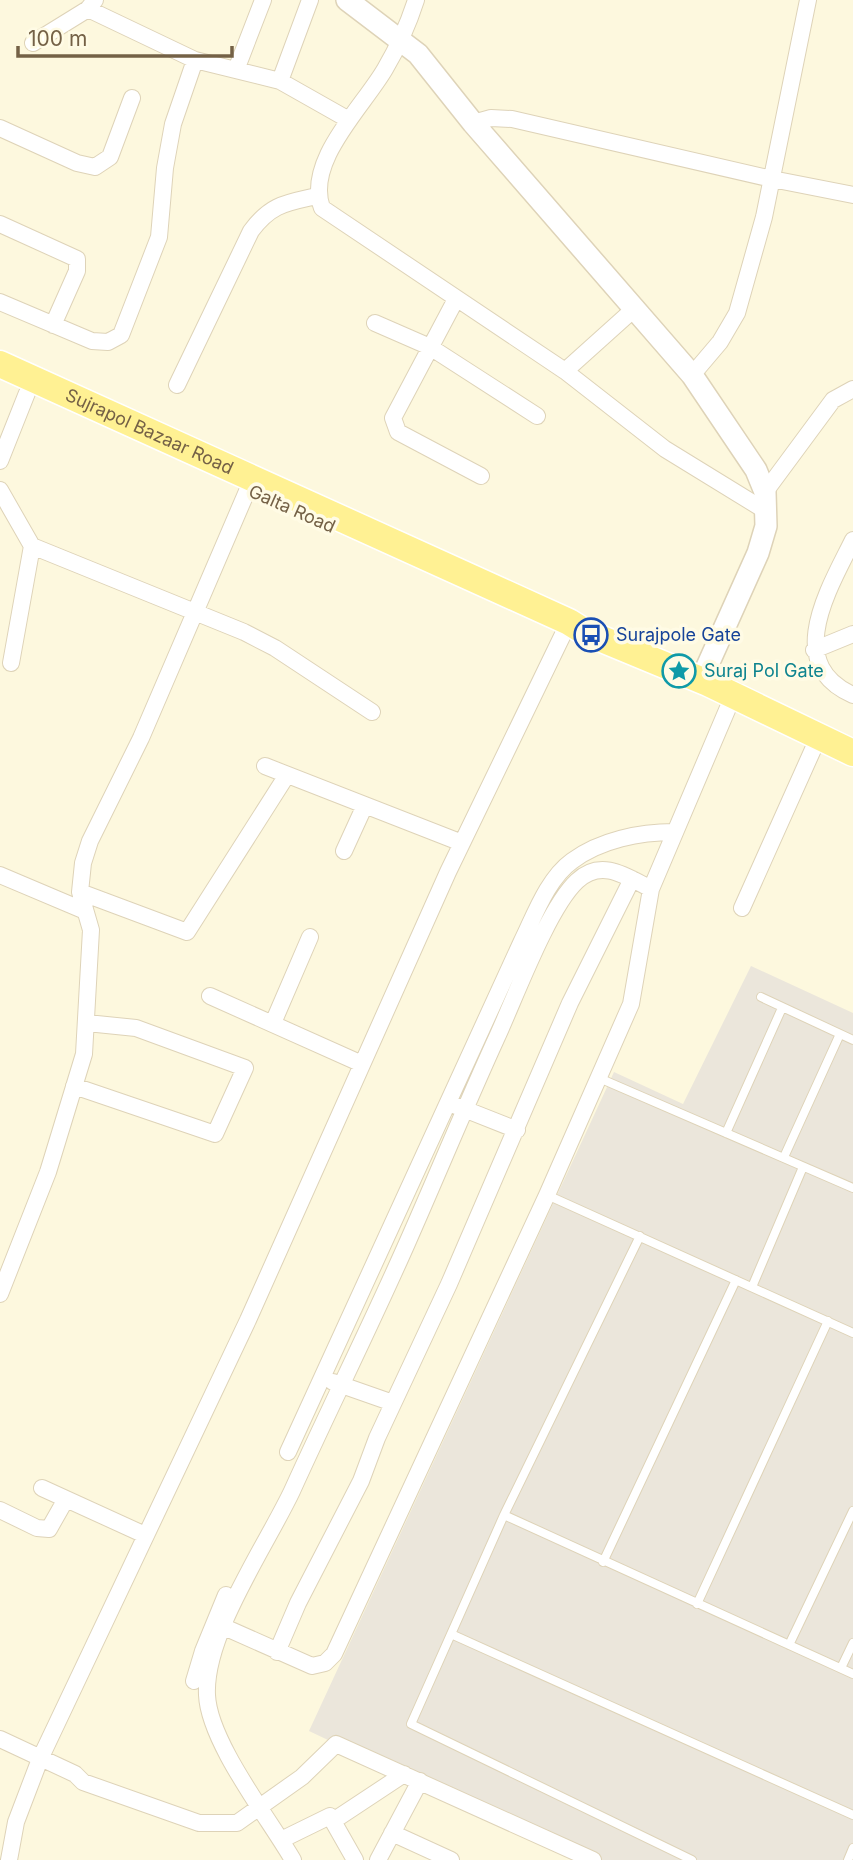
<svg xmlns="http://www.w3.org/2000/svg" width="853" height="1860" font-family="Inter,sans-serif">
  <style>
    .industrial { fill: #ebe6db }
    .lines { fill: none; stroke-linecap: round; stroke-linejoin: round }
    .service-casing { stroke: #ded3b8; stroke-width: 10 }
    .minor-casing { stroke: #ded3b8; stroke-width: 18 }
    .tertiary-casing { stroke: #ded3b8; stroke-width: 24 }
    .primary-casing { stroke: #fff; stroke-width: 29 }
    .service { stroke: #fff; stroke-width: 8 }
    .minor { stroke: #fff; stroke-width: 16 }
    .tertiary { stroke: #fff; stroke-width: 21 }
    .primary { stroke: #fff193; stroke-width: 26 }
    .labels { text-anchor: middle; stroke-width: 7; stroke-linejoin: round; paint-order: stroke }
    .street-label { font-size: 18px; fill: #746146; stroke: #fffbe5 }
    .transit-label { font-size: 18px; fill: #164399; stroke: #fffbe5; text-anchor: start }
    .culture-label { font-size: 18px; fill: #0d838f; stroke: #fffbe5; text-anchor: start }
  </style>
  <rect width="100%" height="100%" fill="#fdf8de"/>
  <!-- industrial -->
  <path class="industrial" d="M751 966 853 1013V1860H582L309 1731 614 1072 683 1104Z"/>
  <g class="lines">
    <defs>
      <path id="service" d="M761 997 853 1040
        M599 1078 853 1188
        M726 1133 782 1008
        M784 1157 840 1034
        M547 1195 853 1333
        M640 1236 504 1515 411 1724 692 1860
        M752 1287 803 1167
        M504 1515 853 1674
        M603 1562 736 1280
        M697 1604 828 1321
        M451 1634 853 1815
        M789 1645 853 1511
        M841 1668 853 1643
        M848 1860 853 1848"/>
      <path id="minor" d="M416 0C408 25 398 47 385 69 363 107 305 161 322 208L565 371 665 449 766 511
        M88 9 195 60 280 81 349 120
        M33 43 88 9 95 0
        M236 70 263 0
        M280 81 310 0
        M473 123 491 118 512 119 772 179 853 195
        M0 128 77 163 95 167 110 157 132 98
        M0 224 77 259V271L53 325
        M456 299 393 418 398 432 481 476
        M0 302 92 341 108 342 121 335 159 237 165 168 173 124 195 60
        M375 323 430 347 537 416
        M565 371 634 309
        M692 375 720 342 737 313 764 217 808 0
        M177 385 251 231C271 204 286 203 317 196
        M0 461 27 393
        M0 490 32 546 11 663
        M765 492 833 400 853 389
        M853 540C830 587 782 664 853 695
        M32 546 244 632 275 648 372 712
        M814 650 853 634
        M265 766 462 843
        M344 851 365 805
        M0 875 85 911
        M80 892 187 932 287 775
        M742 908 819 736
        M210 996 362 1064
        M273 1023 310 937
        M74 1086 215 1134 245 1068 136 1028 87 1023
        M454 1105 517 1130
        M0 1294 48 1172 84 1054 91 930 80 892 83 863 90 841 141 738 248 489
        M333 1382 393 1403
        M288 1452 521 943C534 917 547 879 572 861 600 840 640 832 674 832
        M42 1488 145 1535
        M0 1510 37 1528 49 1529 66 1499
        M215 1623 312 1666 325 1663 334 1654 547 1195 631 1004 651 889 733 696
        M277 1652 298 1603 361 1481 377 1438 449 1284 570 1003 632 879
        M194 1681 203 1651 226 1595
        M0 1739 75 1774 83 1782 199 1823H237L302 1777 336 1744 593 1860
        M333 1821 404 1774
        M392 1833 451 1860
        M281 1840 330 1816 355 1860
        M9 1860 16 1822 40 1759 248 1320 448 872 569 622
        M293 1860C268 1817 209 1742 207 1695 204 1635 266 1546 292 1491 330 1407 371 1325 408 1241 438 1173 466 1105 497 1037 515 998 548 908 577 881 601 858 626 876 651 889
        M378 1860 420 1781"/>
      <path id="tertiary" d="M347 0 418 54 473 123 692 375 756 470 765 492 766 526 758 553 701 680"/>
      <g id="primary">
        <path id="s1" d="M0 364 569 622 585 632 708 683 853 753"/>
      </g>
    </defs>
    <!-- service casing -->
    <use href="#service" class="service-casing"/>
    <!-- minor casing -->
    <use href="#minor" class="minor-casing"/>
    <!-- tertiary casing -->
    <use href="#tertiary" class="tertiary-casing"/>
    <!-- primary casing -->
    <use href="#primary" class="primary-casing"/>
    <!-- service -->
    <use href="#service" class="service"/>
    <!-- minor -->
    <use href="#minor" class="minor"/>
    <!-- tertiary -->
    <use href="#tertiary" class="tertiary"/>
    <!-- primary -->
    <use href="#primary" class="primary"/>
  </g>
  <!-- icons -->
  <defs>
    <symbol id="bus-ring" viewBox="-11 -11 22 22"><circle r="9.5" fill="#fffbe5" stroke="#1a4fb4" stroke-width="1.5"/><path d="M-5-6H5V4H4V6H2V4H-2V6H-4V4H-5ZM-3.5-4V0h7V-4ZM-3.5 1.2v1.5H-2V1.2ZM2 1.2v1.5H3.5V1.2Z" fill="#1a4fb4"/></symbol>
    <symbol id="sight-ring" viewBox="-11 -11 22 22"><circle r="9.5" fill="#fffbe5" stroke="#0f9aa8" stroke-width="1.5"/><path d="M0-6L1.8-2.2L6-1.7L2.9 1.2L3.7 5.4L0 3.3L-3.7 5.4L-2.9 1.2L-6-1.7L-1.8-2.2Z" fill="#0f9aa8"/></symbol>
  </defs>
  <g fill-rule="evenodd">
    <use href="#bus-ring" x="572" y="616" width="38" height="38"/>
    <use href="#sight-ring" x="660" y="652" width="38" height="38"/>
  </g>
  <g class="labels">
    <!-- street labels -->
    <g class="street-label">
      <text dy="6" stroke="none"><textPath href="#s1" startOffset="164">Sujrapol Bazaar Road</textPath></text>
      <text transform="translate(292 509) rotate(24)" y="6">Galta Road</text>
    </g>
    <!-- transit labels -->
    <g class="transit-label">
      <text x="616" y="641">Surajpole Gate</text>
    </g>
    <!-- culture labels -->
    <g class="culture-label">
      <text x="704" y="677">Suraj Pol Gate</text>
    </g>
  </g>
  <!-- scale -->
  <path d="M18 46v10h214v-10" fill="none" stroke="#746146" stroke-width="3.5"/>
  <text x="28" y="46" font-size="21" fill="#746146" stroke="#fffbe5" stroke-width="5" paint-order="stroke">100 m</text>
</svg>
